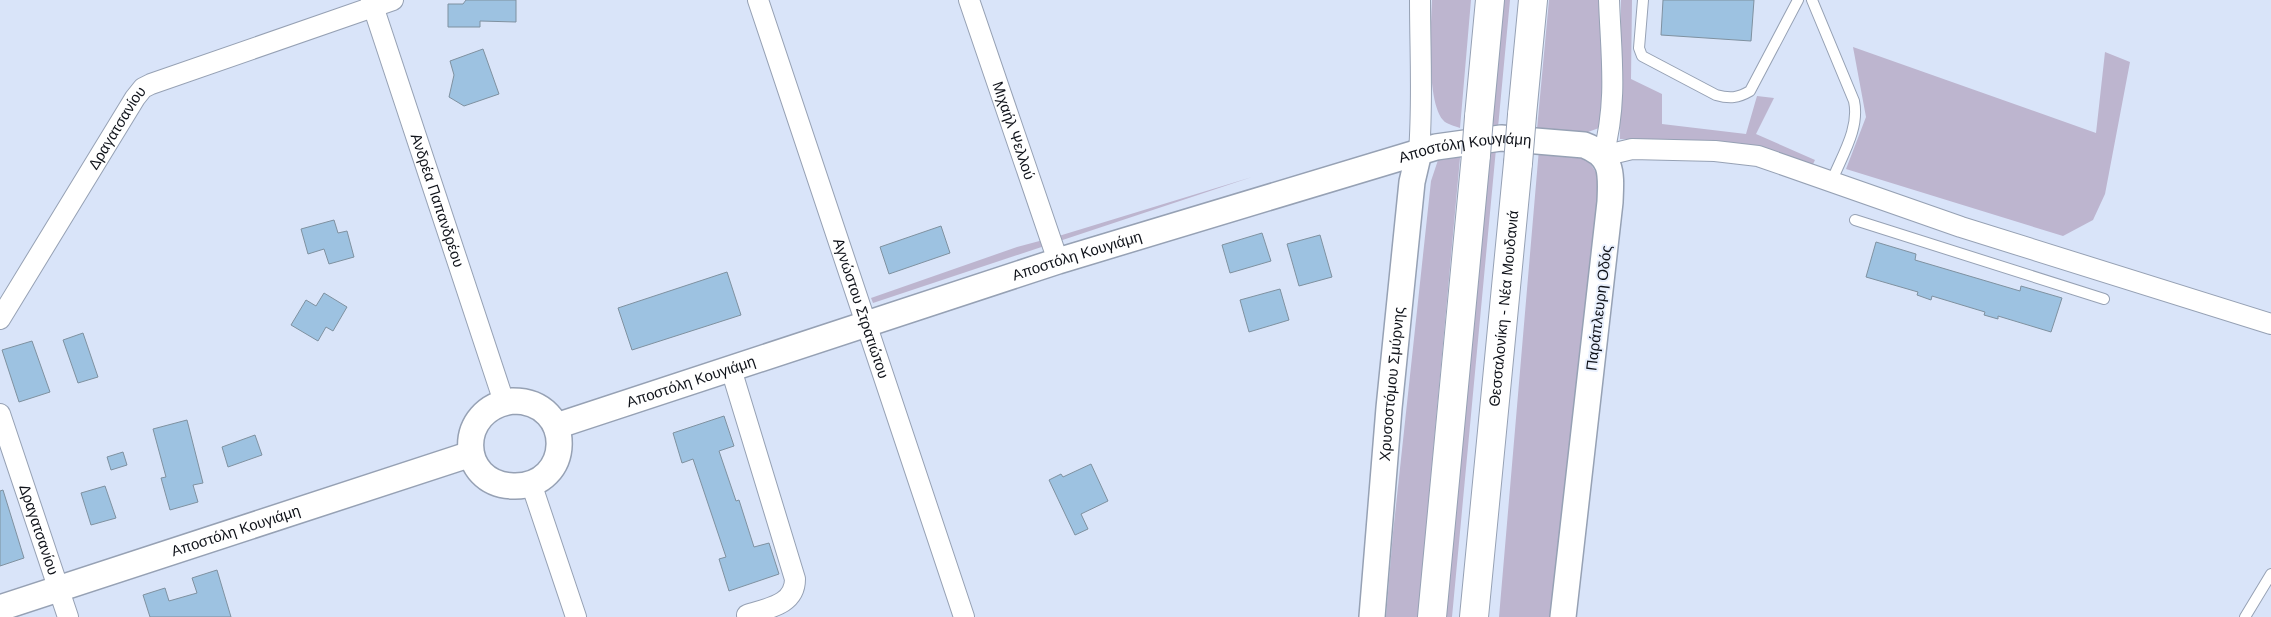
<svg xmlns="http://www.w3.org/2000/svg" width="2271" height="617" font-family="Arial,sans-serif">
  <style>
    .green { fill: #bdb5cf }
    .building { fill: #9dc2e1; stroke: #7f91a0 }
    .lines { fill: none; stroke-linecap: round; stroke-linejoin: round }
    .service-casing { stroke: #96a1b4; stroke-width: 12 }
    .minor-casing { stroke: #96a1b4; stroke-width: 22 }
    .tertiary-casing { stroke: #96a1b4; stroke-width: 28 }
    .trunk-casing { stroke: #96a1b4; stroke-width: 30 }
    .service { stroke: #fff; stroke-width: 10 }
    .minor { stroke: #fff; stroke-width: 20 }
    .tertiary { stroke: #fff; stroke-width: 25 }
    .trunk { stroke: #fff; stroke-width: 28 }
    .trunk-bridge-casing { stroke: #96a1b4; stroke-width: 30; stroke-linecap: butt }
    .trunk-bridge { stroke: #fff; stroke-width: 28 }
    .labels { text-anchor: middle; stroke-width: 4; stroke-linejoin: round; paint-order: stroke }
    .street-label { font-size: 15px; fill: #10131a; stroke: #eaf1fe }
  </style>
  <rect width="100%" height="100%" fill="#d9e4f9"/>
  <!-- green -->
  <path class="green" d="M1432 0H1471L1460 128C1455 126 1446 124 1443 120 1426 100 1431 26 1432 0Z
    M1499 0H1510L1452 617H1442Z
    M1549 0H1604L1603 116 1599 128 1588 132 1537 129Z
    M1621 0H1632L1631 79 1662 94V124L1746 134 1757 96 1774 98 1756 134 1815 160 1812 166 1713 142 1620 139Z
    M1853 47 2096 133 2105 52 2130 62 2105 194 2093 220 2063 236 1846 169 1866 117Z
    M1461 147 1418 617H1386L1393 533 1431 181 1439 157Z
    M1539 149C1568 154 1587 149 1599 179L1585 364 1557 617H1499Z
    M1252 177 873 303 871 298 1017 247 1062 235Z"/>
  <!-- building -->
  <path class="building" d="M466 0H516V22L480 21V27H448V4H463Z
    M1663 0H1754L1751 41 1661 35Z
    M483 49 499 94 464 106 449 97 454 75 450 61Z
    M334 220 338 233 347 231 354 257 329 264 324 249 308 254 301 229Z
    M941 226 950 253 889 274 880 247Z
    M1262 233 1271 261 1230 273 1222 245Z
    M1320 235 1332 277 1299 286 1287 244Z
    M1876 242 1916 254 1915 260 2020 291 2021 286 2062 298 2051 332 1998 316V319L1984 315 1985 312 1932 296 1931 300 1917 295 1918 292 1866 277Z
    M727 272 741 315 632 350 618 308Z
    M1280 289 1289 320 1249 332 1240 300Z
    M324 293 347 307 333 331 326 327 318 341 291 325 306 300 316 306Z
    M83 333 98 377 78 383 63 340Z
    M32 341 50 392 19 402 2 350Z
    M724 416 734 446 719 451 736 501 739 500 754 547 769 543 779 574 729 591 719 559 726 557 693 459 682 463 673 433Z
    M187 420 203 483 193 485 198 502 170 510 161 478 166 477 153 429Z
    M255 435 262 455 228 467 222 447Z
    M123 452 127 465 111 470 107 457Z
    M1091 464 1108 501 1081 514 1088 529 1075 535 1049 480 1061 474 1063 477Z
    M105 486 116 518 91 525 81 493Z
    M3 490 24 558 0 566V491Z
    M217 570 231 617H150L143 595 165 588 169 601 197 593 192 578Z"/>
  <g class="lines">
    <defs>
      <path id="service" d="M1643 0 1639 48 1642 56 1716 95C1730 99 1738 98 1750 91L1798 0
        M1812 0 1854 101C1860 129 1841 157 1831 183
        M1855 220 2104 299
        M2245 617 2271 574"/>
      <g id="minor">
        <path id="s1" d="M371 0 504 402"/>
        <path id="s2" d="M758 0 964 617"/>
        <path id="s3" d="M969 0 1058 261"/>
        <path d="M1609 0C1611 56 1618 100 1603 156L1632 149 1715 151 1758 156 1961 227 2271 324"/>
        <path d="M1419 152C1423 102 1420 51 1420 0"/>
        <path id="s4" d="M0 319 135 98 143 88 151 84 393 0"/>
        <path d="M731 369 795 579C795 605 768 608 747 615"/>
        <path id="s5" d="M0 414 68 617"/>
        <path d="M531 483 576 617"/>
      </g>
      <g id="tertiary">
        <path d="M513 401C576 401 573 488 513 486 457 484 456 408 513 401Z"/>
        <path id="s6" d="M556 426 1058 261 1436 147 1501 138 1584 145C1614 156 1611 175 1610 202L1563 617"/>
        <path id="s7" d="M0 608 471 454"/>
        <path id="s8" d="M1372 617 1389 408 1412 182 1419 152"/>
      </g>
      <g id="trunk">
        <path d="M1522 115 1533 0"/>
        <path d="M1479 117 1490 0"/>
        <path d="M1432 617 1476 155"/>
        <path id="s9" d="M1474 617 1518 163"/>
      </g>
    </defs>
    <!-- service casing -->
    <use href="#service" class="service-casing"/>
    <!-- minor casing -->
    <use href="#minor" class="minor-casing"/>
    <!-- tertiary casing -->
    <use href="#tertiary" class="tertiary-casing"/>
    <!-- trunk casing -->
    <use href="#trunk" class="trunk-casing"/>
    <!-- service -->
    <use href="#service" class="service"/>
    <!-- minor -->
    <use href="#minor" class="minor"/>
    <!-- tertiary -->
    <use href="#tertiary" class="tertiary"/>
    <!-- trunk -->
    <use href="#trunk" class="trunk"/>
    <defs>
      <path id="trunk-bridge" d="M1476 155 1479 117
        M1518 163 1522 115"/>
    </defs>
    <!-- trunk-bridge casing -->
    <use href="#trunk-bridge" class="trunk-bridge-casing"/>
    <!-- trunk-bridge -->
    <use href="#trunk-bridge" class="trunk-bridge"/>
  </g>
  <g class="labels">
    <!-- street labels -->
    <g class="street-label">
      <text dy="5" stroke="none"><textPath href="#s4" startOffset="224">Δραγατσανίου</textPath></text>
      <text dy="5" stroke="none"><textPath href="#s3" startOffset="138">Μιχαήλ Ψελλού</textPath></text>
      <text dy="5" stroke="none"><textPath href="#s6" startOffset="952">Αποστόλη Κουγιάμη</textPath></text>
      <text dy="5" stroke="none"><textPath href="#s1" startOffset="211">Ανδρέα Παπανδρέου</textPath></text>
      <text dy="5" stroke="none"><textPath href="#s6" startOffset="548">Αποστόλη Κουγιάμη</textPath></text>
      <text dy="5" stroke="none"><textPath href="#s9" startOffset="310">Θεσσαλονίκη - Νέα Μουδανιά</textPath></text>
      <text transform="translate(1599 308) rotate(-83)" y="5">Παράπλευρη Οδός</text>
      <text dy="5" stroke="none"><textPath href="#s2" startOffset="325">Αγνώστου Στρατιώτου</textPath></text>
      <text dy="5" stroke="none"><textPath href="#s6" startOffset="142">Αποστόλη Κουγιάμη</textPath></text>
      <text dy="5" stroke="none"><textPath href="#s8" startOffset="234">Χρυσοστόμου Σμύρνης</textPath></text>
      <text dy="5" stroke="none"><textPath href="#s5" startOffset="122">Δραγατσανίου</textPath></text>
      <text dy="5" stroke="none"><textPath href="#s7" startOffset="248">Αποστόλη Κουγιάμη</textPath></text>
    </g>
  </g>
</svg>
